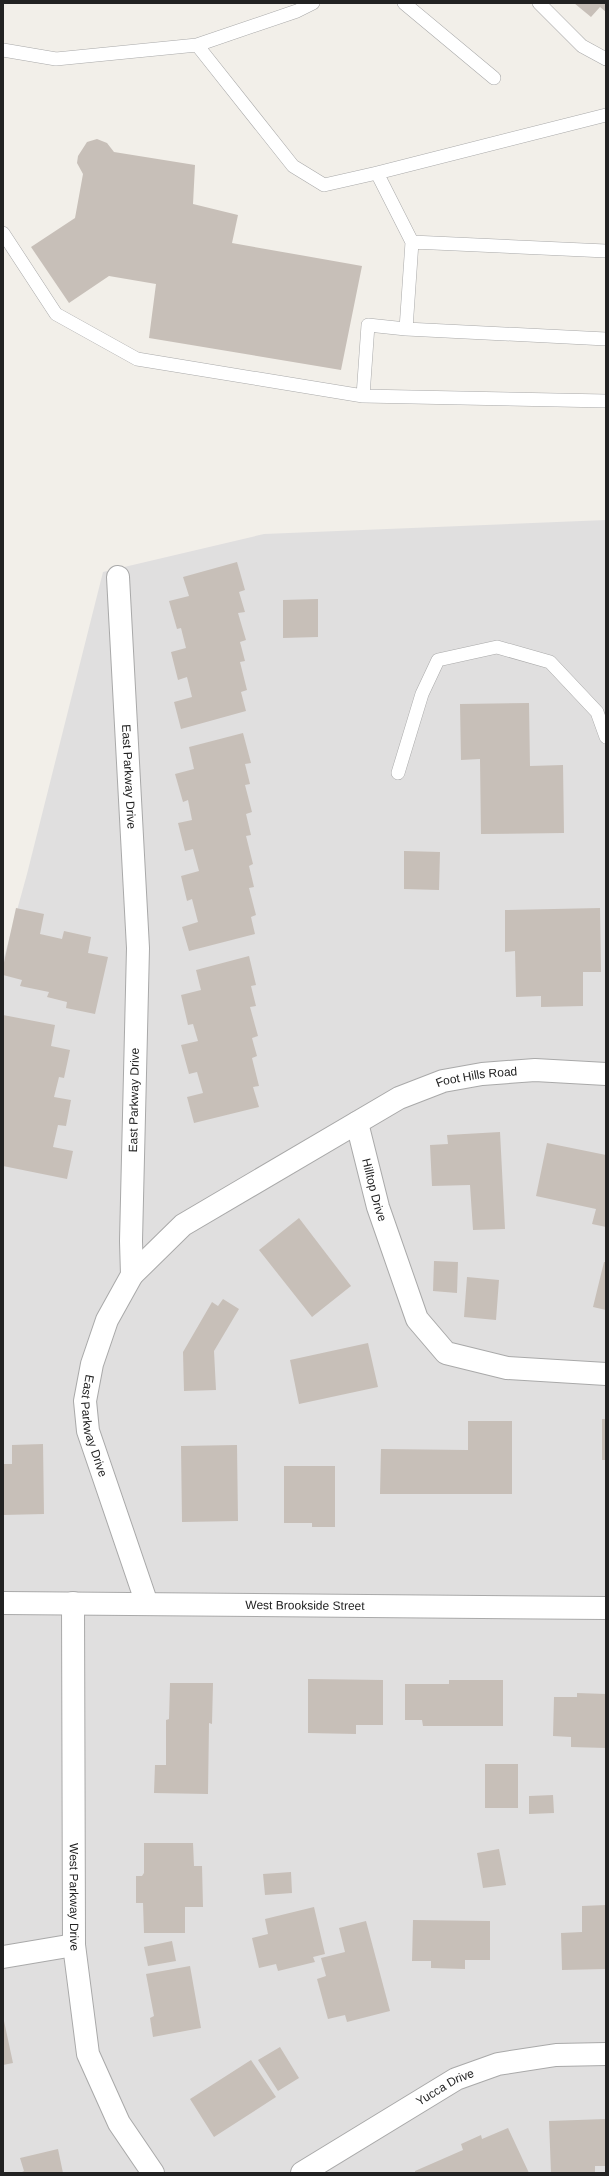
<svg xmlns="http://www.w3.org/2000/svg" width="609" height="2176" font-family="Helvetica,sans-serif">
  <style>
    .residential { fill: #e0dfdf }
    .building { fill: #c7bfb8 }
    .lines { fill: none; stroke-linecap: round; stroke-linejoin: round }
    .service-casing { stroke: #a9a9a9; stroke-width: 14 }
    .minor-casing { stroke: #a9a9a9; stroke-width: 24 }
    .tertiary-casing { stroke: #a9a9a9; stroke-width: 24 }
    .service { stroke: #fff; stroke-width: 13 }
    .minor { stroke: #fff; stroke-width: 22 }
    .tertiary { stroke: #fff; stroke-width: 22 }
    .labels { text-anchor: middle; stroke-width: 3.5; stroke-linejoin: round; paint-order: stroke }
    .street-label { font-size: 12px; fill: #222; stroke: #fff }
  </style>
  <rect width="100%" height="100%" fill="#f2efe9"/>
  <!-- residential -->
  <path class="residential" d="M606 520V2173H3V961L27 874 103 572 264 534Z"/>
  <!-- building -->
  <path class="building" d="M574 3H606V12L600 7 591 17Z
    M97 139 107 143 114 152 195 165 193 204 238 215 232 243 362 266 341 370 149 338 156 284 109 276 69 303 31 247 75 218 83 174 77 163 78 156 87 142Z
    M237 562 245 590 239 592 245 612 238 613 246 640 240 642 245 661 240 662 247 690 241 692 246 711 181 729 174 702 192 697 187 677 178 680 171 652 186 648 181 628 177 629 169 601 189 596 183 577Z
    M318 599V637L283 638V600Z
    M529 703 530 766 563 765 564 833 481 834 480 759 461 760 460 704Z
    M243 733 251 763 245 764 250 784 245 785 252 812 246 814 251 835 246 836 253 864 249 866 254 887 249 888 256 915 251 917 255 934 189 951 182 927 198 922 192 899 187 901 181 876 199 871 193 849 185 851 178 823 192 820 188 800 183 802 175 774 194 769 189 747Z
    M404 851 440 852 439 890 404 889Z
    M16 908 44 914 40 934 62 939 64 931 91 937 88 953 108 957 95 1014 66 1008 67 1002 47 997 49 992 20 986 22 980 3 975V967Z
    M600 908 601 972H583V1006L541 1007V996L516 997 515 951 505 952V910Z
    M249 956 256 985 251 986 256 1006 250 1007 258 1036 252 1038 257 1056 252 1058 259 1086 253 1087 259 1107 194 1123 187 1097 203 1093 197 1072 189 1074 181 1045 198 1041 193 1024 188 1025 181 995 201 990 196 970Z
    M3 1015 55 1025 51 1046 70 1050 64 1078 59 1077 54 1097 71 1100 66 1126 58 1125 53 1147 73 1151 67 1179 3 1166Z
    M500 1132 505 1229 473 1230 470 1185 432 1186 430 1145 448 1144 447 1135Z
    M547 1143 606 1155V1227L592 1224 596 1209 536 1196Z
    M299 1218 351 1286 312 1317 259 1250Z
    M434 1261 458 1262 457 1293 433 1291Z
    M604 1262H606V1310L593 1307Z
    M467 1277 499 1280 496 1320 464 1317Z
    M223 1299 239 1309 214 1351 216 1390 184 1391 183 1352 212 1302 218 1306Z
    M368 1343 378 1387 299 1404 290 1360Z
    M602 1419H606V1460H602Z
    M468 1421H512V1494H380L381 1449 468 1450Z
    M43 1444 44 1514 3 1515V1464H12V1445Z
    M237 1445 238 1521 182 1522 181 1446Z
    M284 1466H335V1527H312V1523H284Z
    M308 1679 383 1680V1725H356V1734L308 1733Z
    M449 1680H503V1726H423L422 1720H405V1684H449Z
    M170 1683H213L212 1724 209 1723 208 1794 154 1793 155 1765H166V1720L169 1719Z
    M577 1693 606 1694V1748L571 1747V1737L553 1736 554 1697H577Z
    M485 1764H518V1808H485Z
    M553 1795 554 1813 529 1814V1796Z
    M144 1843H193L194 1866H202L203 1907H185V1933H144L143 1903H136V1876H142L144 1873Z
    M499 1849 506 1885 483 1888 477 1853Z
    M291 1872 292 1893 265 1895 263 1874Z
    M606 1905V1969L562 1970 561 1933 582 1932V1906Z
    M314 1907 325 1954 313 1957 315 1962 278 1971 276 1964 259 1968 252 1938 268 1934 265 1919Z
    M413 1920 490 1921V1960H465V1969L431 1968V1961H412Z
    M366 1921 390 2011 347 2022 345 2015 328 2019 317 1979 326 1976 321 1958 345 1952 339 1928Z
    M172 1941 176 1961 148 1966 144 1947Z
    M190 1966 201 2028 153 2037 150 2018 154 2016 146 1974Z
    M4 2021 13 2063 3 2065V2022Z
    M280 2047 299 2078 278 2091 258 2060Z
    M251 2060 276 2097 214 2137 190 2099Z
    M606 2119V2166H595V2173H551L549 2121Z
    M508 2128 529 2173H415V2171L463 2150 461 2144 481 2135 482 2139Z
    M58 2149 63 2173H20L24 2171 20 2158Z"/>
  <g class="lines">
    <defs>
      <path id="service" d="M404 3 494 78
        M539 3 582 46 606 59
        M197 45 297 11 313 3
        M3 50 56 59 197 45 293 166 324 185 377 173 412 242
        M377 173 606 115
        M3 233 56 314 137 359 363 396 606 401
        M406 329 606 339
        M363 396 368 325 406 329 412 242 606 251
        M398 773 422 694 438 660 497 647 550 662 597 712 606 737"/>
      <g id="minor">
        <path id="s1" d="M118 577 138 948 131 1241 132 1275 107 1320 92 1364 85 1401 88 1431 147 1604"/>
        <path id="s2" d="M357 1123 378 1207 417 1319 446 1353 507 1368 606 1374"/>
        <path id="s3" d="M132 1275 183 1225 399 1098 443 1081 482 1074 535 1070 606 1074"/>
        <path id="s4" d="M73 1603 74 1945 88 2054 119 2123 153 2173"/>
        <path d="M3 1957 74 1945"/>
        <path id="s5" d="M302 2173 456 2079 498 2064 556 2055 606 2054"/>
      </g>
      <g id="tertiary">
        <path id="s6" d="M3 1603 606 1608"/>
      </g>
    </defs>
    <!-- service casing -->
    <use href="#service" class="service-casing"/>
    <!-- minor casing -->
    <use href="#minor" class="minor-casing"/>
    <!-- tertiary casing -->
    <use href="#tertiary" class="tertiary-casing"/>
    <!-- service -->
    <use href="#service" class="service"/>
    <!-- minor -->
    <use href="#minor" class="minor"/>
    <!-- tertiary -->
    <use href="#tertiary" class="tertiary"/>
  </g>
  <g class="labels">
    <!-- street labels -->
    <g class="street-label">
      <text dy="4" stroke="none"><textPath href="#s1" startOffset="200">East Parkway Drive</textPath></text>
      <text dy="4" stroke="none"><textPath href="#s3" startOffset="403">Foot Hills Road</textPath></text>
      <text transform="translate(134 1100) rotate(-89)" y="4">East Parkway Drive</text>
      <text dy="4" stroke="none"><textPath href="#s2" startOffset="69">Hilltop Drive</textPath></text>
      <text dy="4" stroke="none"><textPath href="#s1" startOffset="860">East Parkway Drive</textPath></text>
      <text dy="4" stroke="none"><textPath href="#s6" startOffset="302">West Brookside Street</textPath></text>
      <text dy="4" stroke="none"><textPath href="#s4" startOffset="294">West Parkway Drive</textPath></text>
      <text dy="4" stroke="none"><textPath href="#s5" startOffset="167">Yucca Drive</textPath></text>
    </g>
  </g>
  <!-- border -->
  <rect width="609" height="2176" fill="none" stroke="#222222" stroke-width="8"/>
</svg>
